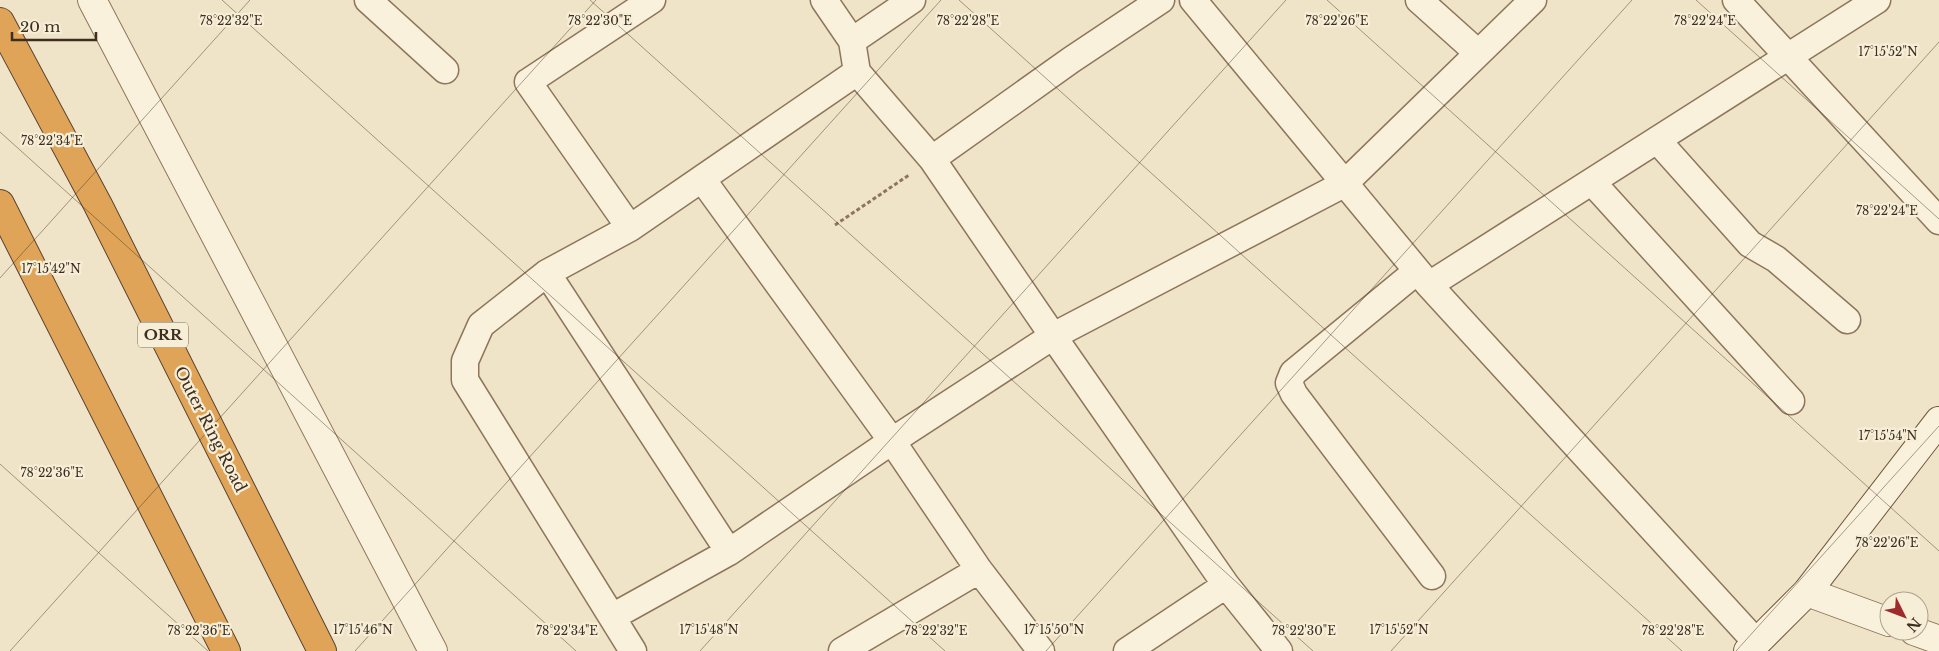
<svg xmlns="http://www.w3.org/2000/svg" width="1939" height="651" font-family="'Libre Baskerville',serif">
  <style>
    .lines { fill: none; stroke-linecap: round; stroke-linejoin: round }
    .minor-casing { stroke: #8d765c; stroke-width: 29 }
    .tertiary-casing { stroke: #8d765c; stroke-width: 30 }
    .secondary-casing { stroke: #6f573f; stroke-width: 30 }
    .motorway-casing { stroke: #5b4430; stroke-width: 30 }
    .path { stroke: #8d765c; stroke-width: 3; stroke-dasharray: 4 2.5; stroke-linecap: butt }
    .minor { stroke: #faf1dc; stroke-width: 26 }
    .tertiary { stroke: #faf1dc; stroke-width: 28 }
    .secondary { stroke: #faf1dc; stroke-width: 28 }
    .motorway { stroke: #e0a458; stroke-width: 28 }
    .ticks { fill: none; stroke: #3d2e20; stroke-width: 1; stroke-opacity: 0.45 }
    .labels { text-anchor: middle; stroke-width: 4.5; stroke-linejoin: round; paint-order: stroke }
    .shield { fill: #f7eed8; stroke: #756857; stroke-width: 1 }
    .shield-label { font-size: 15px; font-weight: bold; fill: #3d2e20 }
    .street-label { font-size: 16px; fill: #3d2e20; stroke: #f7eed8 }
    .ticks-label { font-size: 12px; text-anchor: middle; fill: #3d2e20; stroke: #f7eed8; stroke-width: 4.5; stroke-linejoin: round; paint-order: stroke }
  </style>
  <rect width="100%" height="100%" fill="#f0e4c8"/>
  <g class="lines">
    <defs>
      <path id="minor" d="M368 0 445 70
        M824 0 852 41 857 72 932 159 1053 336 1226 585 1279 651
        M1193 0 1429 285 1757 643
        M1419 0 1478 53
        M1736 0 1939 221
        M852 41 912 0
        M1657 140 1750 244 1776 259 1847 320
        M932 159 1071 60 1161 0
        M702 179 892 441 979 570 1041 651
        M1592 182 1791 401
        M630 228 857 72
        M1417 271 1293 373 1289 383 1294 394 1432 576
        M547 273 729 552
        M1429 285 1877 0
        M612 617 729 552 892 441 1053 336 1344 184 1533 0
        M633 651 465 380V361L481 325 547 273 630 228 528 82 652 0
        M842 651 979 570
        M1127 651 1226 585"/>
      <path id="tertiary" d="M92 0 433 651
        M1807 592 1889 622
        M1914 631 1939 640"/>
      <path id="secondary" d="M1748 651 1807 592 1939 421"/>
      <path id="motorway" d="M0 22 98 205 322 651
        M0 204 226 651"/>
    </defs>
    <!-- minor casing -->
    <use href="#minor" class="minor-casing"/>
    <!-- tertiary casing -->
    <use href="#tertiary" class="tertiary-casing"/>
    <!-- secondary casing -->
    <use href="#secondary" class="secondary-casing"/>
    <!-- motorway casing -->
    <use href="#motorway" class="motorway-casing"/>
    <!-- path -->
    <path class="path" d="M835 225 909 175"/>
    <!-- minor -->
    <use href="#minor" class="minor"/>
    <!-- tertiary -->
    <use href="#tertiary" class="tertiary"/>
    <!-- secondary -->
    <use href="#secondary" class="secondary"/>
    <!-- motorway -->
    <use href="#motorway" class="motorway"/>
  </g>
  <!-- ticks -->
  <path class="ticks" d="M222 0 945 651M590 0 1313 651M959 0 1682 651M1327 0 1939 551M1696 0 1939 219M0 132 576 651M0 278 250 0M0 464 208 651M10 651 596 0M355 651 941 0M700 651 1286 0M1046 651 1632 0M1391 651 1939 42M1736 651 1939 426"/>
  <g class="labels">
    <!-- shield labels -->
    <rect class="shield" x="138" y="322.5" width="50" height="25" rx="4"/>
    <g class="shield-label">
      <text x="163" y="340">ORR</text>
    </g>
    <!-- street labels -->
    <g class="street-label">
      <text transform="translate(211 429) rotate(63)" y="6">Outer Ring Road</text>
    </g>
  </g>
  <g class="ticks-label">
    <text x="231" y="25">78°22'32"E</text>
    <text x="600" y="25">78°22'30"E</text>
    <text x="968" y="25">78°22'28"E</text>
    <text x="1337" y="25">78°22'26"E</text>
    <text x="1705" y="25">78°22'24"E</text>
    <text x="1888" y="56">17°15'52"N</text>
    <text x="52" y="145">78°22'34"E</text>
    <text x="1887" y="215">78°22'24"E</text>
    <text x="51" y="273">17°15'42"N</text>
    <text x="1888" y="440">17°15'54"N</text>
    <text x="52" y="477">78°22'36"E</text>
    <text x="1887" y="547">78°22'26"E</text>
    <text x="363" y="634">17°15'46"N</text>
    <text x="709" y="634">17°15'48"N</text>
    <text x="1054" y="634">17°15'50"N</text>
    <text x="1399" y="634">17°15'52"N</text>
    <text x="199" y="635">78°22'36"E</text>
    <text x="567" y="635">78°22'34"E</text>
    <text x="936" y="635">78°22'32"E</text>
    <text x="1304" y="635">78°22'30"E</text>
    <text x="1673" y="635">78°22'28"E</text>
  </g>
  <!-- north arrow -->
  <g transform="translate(1904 616) rotate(132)"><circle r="24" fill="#f7eed8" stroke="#ada18e"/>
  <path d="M0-4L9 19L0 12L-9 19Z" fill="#9e2a2b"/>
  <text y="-8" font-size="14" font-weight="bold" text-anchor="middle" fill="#3d2e20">N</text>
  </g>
  <!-- scale -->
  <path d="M12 32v8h84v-8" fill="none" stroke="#3d2e20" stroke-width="2.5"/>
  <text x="20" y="32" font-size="15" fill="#3d2e20" stroke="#f7eed8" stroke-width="4" paint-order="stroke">20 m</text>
</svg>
